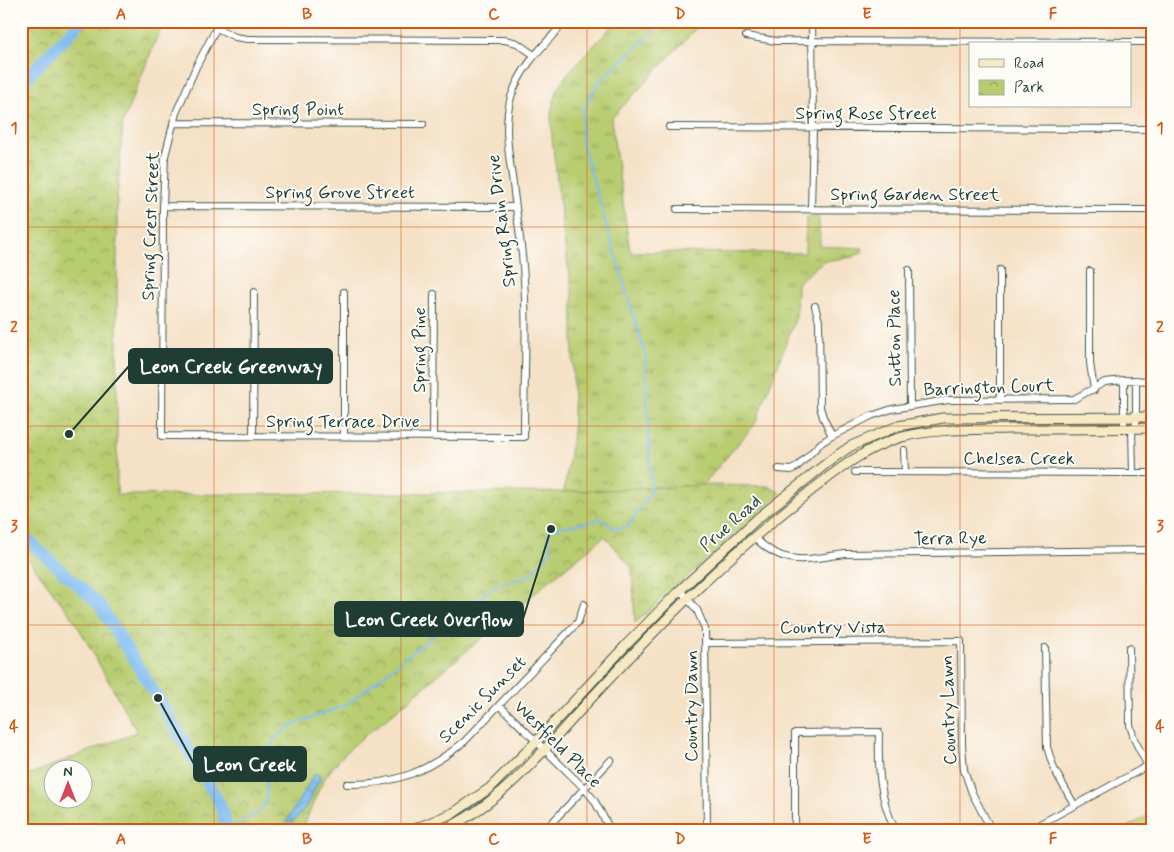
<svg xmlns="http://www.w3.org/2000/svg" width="1174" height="852" font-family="Mynerve,sans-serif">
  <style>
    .grass { fill: url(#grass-tufts); stroke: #6c8452 }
    .park { fill: url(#park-crowns); stroke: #6c8452; fill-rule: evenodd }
    .water { fill: url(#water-waves); stroke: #4e7c92 }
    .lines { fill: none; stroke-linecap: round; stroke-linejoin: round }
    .stream { stroke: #7dbbf0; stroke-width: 2 }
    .river { stroke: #7dbbf0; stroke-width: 12 }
    .street-casing { stroke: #3f564a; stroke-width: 8 }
    .secondary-casing { stroke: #3f564a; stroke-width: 11 }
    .street { stroke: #fff; stroke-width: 6 }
    .secondary { stroke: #f6e9c3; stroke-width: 9 }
    .grid { fill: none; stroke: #d45610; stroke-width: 1; stroke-opacity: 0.55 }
    .labels { text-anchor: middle; stroke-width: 4; stroke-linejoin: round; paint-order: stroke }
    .street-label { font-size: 18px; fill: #1f3d34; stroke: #fdfcf7 }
    .leader { fill: none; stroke: #1f3d34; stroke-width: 2 }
    .callout-dot { fill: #1f3d34; stroke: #fdfcf7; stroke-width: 2 }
    .callout { fill: #1f3d34; stroke: #1f3d34; stroke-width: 2 }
    .callout-label { font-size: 19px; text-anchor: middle; font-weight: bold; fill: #fff }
    .neatline { fill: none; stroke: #d45610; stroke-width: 2 }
    .grid-label { font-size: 16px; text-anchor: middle; font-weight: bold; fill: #d45610 }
  </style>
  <defs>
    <pattern id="grass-tufts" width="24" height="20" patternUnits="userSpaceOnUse" patternTransform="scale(1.25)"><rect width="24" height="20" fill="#b8cc6f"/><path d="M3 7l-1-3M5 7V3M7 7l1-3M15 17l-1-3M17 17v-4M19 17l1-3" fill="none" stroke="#95a75c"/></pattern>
    <pattern id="park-crowns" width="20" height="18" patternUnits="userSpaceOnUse" patternTransform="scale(1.25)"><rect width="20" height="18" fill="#b8cc6f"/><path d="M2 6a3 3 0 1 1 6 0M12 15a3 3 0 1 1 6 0" fill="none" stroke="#95a75c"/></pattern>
    <pattern id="water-waves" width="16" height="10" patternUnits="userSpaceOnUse" patternTransform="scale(1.25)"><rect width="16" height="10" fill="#7dbbf0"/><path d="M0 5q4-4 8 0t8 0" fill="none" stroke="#6699c3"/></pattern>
  </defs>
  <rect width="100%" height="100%" fill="#fdfcf7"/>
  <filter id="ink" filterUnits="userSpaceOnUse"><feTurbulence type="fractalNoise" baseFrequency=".02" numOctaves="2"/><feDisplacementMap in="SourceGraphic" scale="10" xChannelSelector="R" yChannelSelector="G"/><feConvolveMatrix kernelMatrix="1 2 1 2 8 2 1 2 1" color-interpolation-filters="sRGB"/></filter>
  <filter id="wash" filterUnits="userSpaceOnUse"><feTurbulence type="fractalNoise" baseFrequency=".0096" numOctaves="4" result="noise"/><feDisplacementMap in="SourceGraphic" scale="20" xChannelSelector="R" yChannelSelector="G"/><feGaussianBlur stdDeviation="1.12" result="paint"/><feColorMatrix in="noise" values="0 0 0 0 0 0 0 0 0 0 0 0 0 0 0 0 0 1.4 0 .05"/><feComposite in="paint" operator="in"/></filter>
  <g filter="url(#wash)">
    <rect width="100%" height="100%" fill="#f5e1c6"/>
    <!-- grass -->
    <path class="grass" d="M617 21H703L611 119 630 252 805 253 806 217 819 218 820 246 863 248 862 252 853 257 823 261 797 283 796 317 755 424 703 485 564 492 573 433V295L565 247 552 138 551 112 557 90 567 74Z
      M674 601 676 604 674 606 578 707 599 679Z
      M1153 813V831H1120Z"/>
    <!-- park -->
    <path class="park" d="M21 21H166L157 37 123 122 117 198V495L564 492 703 485 768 486 781 493 635 623 632 568 605 536 549 581 384 721C359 739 333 761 319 789 313 802 308 816 303 829H281V831L21 830V778L137 732 75 621 21 550ZM52 770H82V800H52Z"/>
    <!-- water -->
    <path class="water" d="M315 773 321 777 305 808 293 822H286Z"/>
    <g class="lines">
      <!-- stream -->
      <path class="stream" d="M230 831 239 823 262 810 267 797 265 761 275 738 290 726 346 705 495 586 532 574 551 550 548 534 551 529 594 521 600 518 615 529 628 527 651 491 645 354 581 140 583 111 598 83 664 21
        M1140 831 1153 824"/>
      <!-- river -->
      <path class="river" d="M21 84 81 21
        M21 534 99 604 158 698 220 804 228 831"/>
    </g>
  </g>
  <g filter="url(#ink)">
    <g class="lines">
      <defs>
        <path id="street" d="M220 21 196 67 176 113 165 156 163 206 162 436 524 437C524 380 528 323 523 266 521 239 516 211 513 184 509 155 503 126 511 97 521 66 544 45 566 21
          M217 28 235 37 248 39 505 40 517 43 534 55
          M746 36 776 41 1153 42
          M173 123 423 124
          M669 127 1153 129
          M163 206 516 207
          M677 209 1153 210
          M811 209 813 127 812 21
          M909 270 910 405
          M1000 270V400
          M1090 271V363L1094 390
          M815 306 819 321 820 407 823 417 832 436
          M1124 380V429
          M1136 380V428
          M1132 429 1133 473H1153
          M253 436 254 292
          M344 436V292
          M433 436 434 294
          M904 450 905 472
          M779 469 791 470 797 467 821 443 832 436 871 416 892 409 948 400 1074 399 1105 382 1124 380 1153 381
          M855 472 1133 473
          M754 537C785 568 806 559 845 554L1153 550
          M680 590 697 610 705 629 707 831
          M706 643 961 641 962 745 964 770 972 793 992 831
          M1045 648 1047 747 1054 769 1075 806
          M1129 648 1130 725 1134 739 1148 766
          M499 705 584 788 594 800 611 831
          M347 784C395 785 429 771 465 741L578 622 584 604
          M544 831 611 760
          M795 831V733L879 732C878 768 879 799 896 831
          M1027 831 1153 763"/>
        <path id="secondary" d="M410 831 455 812 490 788 536 742 628 643 680 590 758 518 832 459 851 446 898 426 943 418 1153 417
          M441 831C506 802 550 742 598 691 662 622 728 555 803 497 834 473 863 448 902 437 937 428 974 430 1010 429 1057 429 1105 429 1153 428"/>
      </defs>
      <!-- street casing -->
      <use href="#street" class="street-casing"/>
      <!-- secondary casing -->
      <use href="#secondary" class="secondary-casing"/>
      <!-- street -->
      <use href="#street" class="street"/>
      <!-- secondary -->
      <use href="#secondary" class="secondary"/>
    </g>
  </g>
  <!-- grid -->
  <path class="grid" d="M214 21V831M401 21V831M587 21V831M774 21V831M960 21V831M21 227H1153M21 426H1153M21 625H1153"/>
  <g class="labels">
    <!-- street labels -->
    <g class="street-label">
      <text x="298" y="115">Spring Point</text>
      <text x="866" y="119">Spring Rose Street</text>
      <text x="340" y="198">Spring Grove Street</text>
      <text x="915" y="200">Spring Garden Street</text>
      <text transform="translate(501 221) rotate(-97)" y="6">Spring Rain Drive</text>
      <text transform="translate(150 226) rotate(-88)" y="6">Spring Crest Street</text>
      <text transform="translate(894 338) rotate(-91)" y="6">Sutton Place</text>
      <text transform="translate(419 350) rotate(-90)" y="6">Spring Pine</text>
      <text transform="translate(989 387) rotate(-2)" y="6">Barrington Court</text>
      <text x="343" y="427">Spring Terrace Drive</text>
      <text x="1019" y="464">Chelsea Creek</text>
      <text transform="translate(730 523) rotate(-42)" y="6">Prue Road</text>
      <text transform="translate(950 538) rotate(-1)" y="6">Terra Rye</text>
      <text x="833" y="633">Country Vista</text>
      <text transform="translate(482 699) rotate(-45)" y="6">Scenic Sunset</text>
      <text transform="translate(691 706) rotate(-90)" y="6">Country Dawn</text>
      <text transform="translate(948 710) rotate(-92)" y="6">Country Lawn</text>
      <text transform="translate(558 744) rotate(45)" y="6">Westfield Place</text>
    </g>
  </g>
  <!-- callouts -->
  <path class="leader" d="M69 434L129 366M551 529L523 619M158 698L194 764"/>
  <g class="callout-dot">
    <circle cx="69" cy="434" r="5"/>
    <circle cx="551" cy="529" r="5"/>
    <circle cx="158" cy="698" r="5"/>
  </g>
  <g class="callout">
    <rect x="129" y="349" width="203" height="34" rx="5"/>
    <rect x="335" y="602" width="188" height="34" rx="5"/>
    <rect x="194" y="747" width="112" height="34" rx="5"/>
  </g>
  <g class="callout-label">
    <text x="231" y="373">Leon Creek Greenway</text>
    <text x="429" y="626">Leon Creek Overflow</text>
    <text x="250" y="771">Leon Creek</text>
  </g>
  <!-- margin -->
  <rect width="1174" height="852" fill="none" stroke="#fdfcf7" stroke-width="55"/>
  <!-- legend -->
  <rect x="969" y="42" width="162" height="65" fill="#fdfcf7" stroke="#a4b0a9"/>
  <rect x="979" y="59" width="25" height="8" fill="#f6e9c3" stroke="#a4b0a9"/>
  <text x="1014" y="68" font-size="15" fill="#1f3d34">Road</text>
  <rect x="979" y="80" width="25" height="15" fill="url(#park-crowns)" stroke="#a4b0a9"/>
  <text x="1014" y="92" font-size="15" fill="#1f3d34">Park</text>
  <!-- north arrow -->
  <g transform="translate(68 784)"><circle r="24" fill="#fdfcf7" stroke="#a4b0a9"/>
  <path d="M0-4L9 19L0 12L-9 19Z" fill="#d1495b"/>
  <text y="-8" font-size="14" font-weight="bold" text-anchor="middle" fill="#1f3d34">N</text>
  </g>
  <rect x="28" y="28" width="1118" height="796" class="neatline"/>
  <g class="grid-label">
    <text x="121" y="19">A</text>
    <text x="307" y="19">B</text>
    <text x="494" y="19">C</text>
    <text x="680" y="19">D</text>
    <text x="867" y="19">E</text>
    <text x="1053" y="19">F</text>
    <text x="14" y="133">1</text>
    <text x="1160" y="133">1</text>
    <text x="14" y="332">2</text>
    <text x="1160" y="332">2</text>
    <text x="14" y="531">3</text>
    <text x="1160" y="531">3</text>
    <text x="14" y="731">4</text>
    <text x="1160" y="731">4</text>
    <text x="121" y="844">A</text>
    <text x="307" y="844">B</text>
    <text x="494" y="844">C</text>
    <text x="680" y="844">D</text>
    <text x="867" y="844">E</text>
    <text x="1053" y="844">F</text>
  </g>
</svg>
